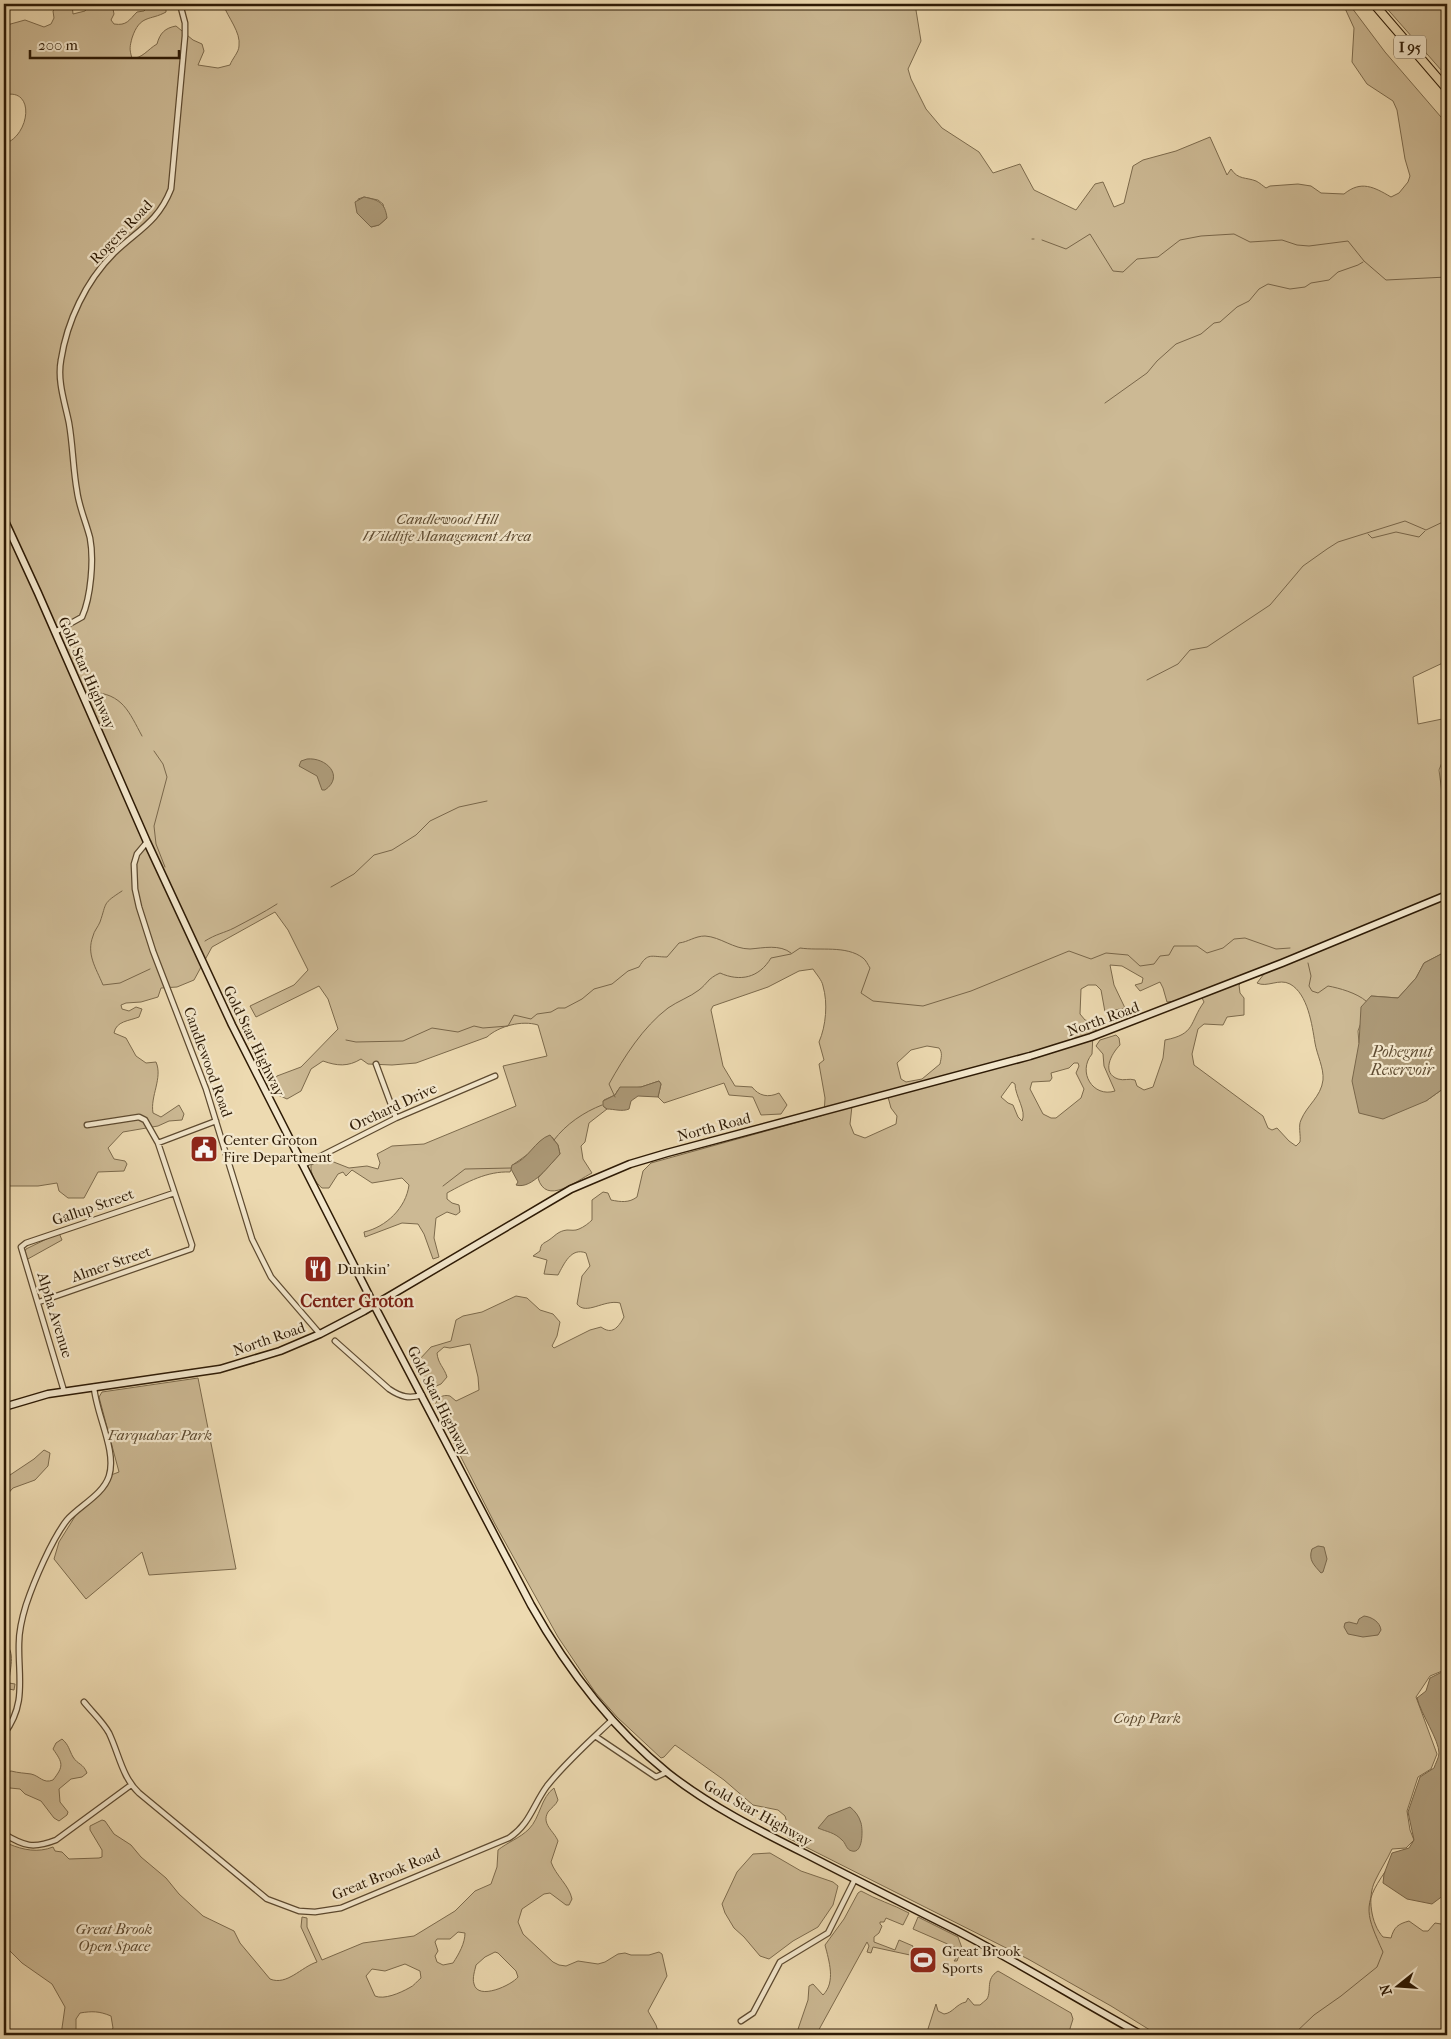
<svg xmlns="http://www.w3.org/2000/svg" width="1451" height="2039" font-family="'IM FELL French Canon',serif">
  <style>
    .green { fill: #ccb994; stroke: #7c6a4c; fill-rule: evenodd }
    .water { fill: #ac9977; stroke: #796649 }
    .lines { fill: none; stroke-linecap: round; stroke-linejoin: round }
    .stream { stroke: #796649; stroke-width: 1 }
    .street-casing { stroke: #5d4a30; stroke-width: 7 }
    .secondary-casing { stroke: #2d1a05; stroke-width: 9 }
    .highway-casing { stroke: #2d1a05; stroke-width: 10 }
    .street { stroke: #f3e7cc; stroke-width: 4.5 }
    .secondary { stroke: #f3e7cc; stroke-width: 6 }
    .highway { stroke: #eddab1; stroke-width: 8 }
    .labels { text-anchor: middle; stroke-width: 4.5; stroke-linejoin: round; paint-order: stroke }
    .shield { fill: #f3e7cc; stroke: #685841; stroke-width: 1 }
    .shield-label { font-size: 14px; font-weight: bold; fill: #2d1a05 }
    .street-label { font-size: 15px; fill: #2d1a05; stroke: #f3e7cc }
    .park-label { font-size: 15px; font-style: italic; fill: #5d4a30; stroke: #f3e7cc }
    .poi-label { font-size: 15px; fill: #2d1a05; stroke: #f3e7cc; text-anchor: start }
    .water-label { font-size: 16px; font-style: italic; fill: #604d33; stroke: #f3e7cc }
    .quarter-label { font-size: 18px; font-weight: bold; fill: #7a1f14; stroke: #f3e7cc }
  </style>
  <rect width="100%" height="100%" fill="#eddab1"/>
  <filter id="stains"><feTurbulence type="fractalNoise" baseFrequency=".004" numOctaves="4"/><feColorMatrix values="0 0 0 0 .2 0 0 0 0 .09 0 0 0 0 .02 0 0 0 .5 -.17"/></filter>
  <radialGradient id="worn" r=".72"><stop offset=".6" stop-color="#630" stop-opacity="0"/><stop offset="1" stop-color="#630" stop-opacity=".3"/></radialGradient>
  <!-- green -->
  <path class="green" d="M59 4H72L73 14 85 11 90 4H112L114 14 111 20 114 24C127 26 129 20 137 12L144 11 151 4H166V12C150 21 140 14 132 38 130 46 129 49 132 58 142 59 148 49 157 44 160 33 165 28 176 26L193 40 202 44 204 51 198 65 218 68 230 65C232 59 239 52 239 46 241 32 228 18 223 4H915L921 41 908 69 911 79 926 109 942 128 979 152 993 173 1020 164 1034 190 1076 210 1095 184 1103 182 1114 207 1124 203 1133 166 1143 160 1176 151 1210 137 1227 175 1231 169C1238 180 1246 177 1256 181 1260 183 1263 186 1266 188L1270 186 1298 184 1311 186 1321 193 1344 194C1361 180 1374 187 1391 197L1399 193 1408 182 1410 176 1405 159 1397 110 1393 101 1367 84 1352 62 1354 28 1343 4H1349L1385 52 1447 124V661L1413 677 1418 724 1447 718V750L1439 770 1447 831V951L1424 963 1416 978 1398 998 1371 996 1358 1031 1359 1043 1426 1101 1447 1086V1669L1430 1676 1416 1697 1437 1754 1431 1769 1418 1777 1407 1811 1410 1830 1414 1840 1406 1848 1392 1849C1387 1860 1380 1870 1375 1881 1367 1897 1371 1924 1383 1937L1391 1938C1394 1927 1398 1924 1409 1921L1423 1931H1428L1435 1923 1441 1924 1447 1921V2022L1444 2035H1158L1111 2006 1028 1959 788 1838V1826L785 1816 778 1810 753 1805 724 1780 675 1745 664 1757 661 1758 617 1717 595 1692 558 1637 495 1524 435 1406C437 1398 442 1394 450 1396L456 1401 479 1390 478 1377 470 1344 450 1348 444 1347 437 1353C438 1364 444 1367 447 1377L441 1384 434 1387C423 1382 418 1372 419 1360L431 1347 451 1341 456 1320 463 1316 482 1312 516 1296 527 1298 540 1310 553 1314 560 1322 557 1336 552 1346 554 1348 590 1330 601 1327C612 1335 618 1328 624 1317L620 1303C604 1299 586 1316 577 1304L582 1276 590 1266 586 1253C571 1247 564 1264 558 1275L544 1274 547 1260 533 1256 540 1251C541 1243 543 1244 549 1240 555 1236 558 1231 567 1230 571 1230 575 1231 579 1229 584 1227 589 1223 592 1220V1200L603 1192 608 1193 611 1200C621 1202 629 1203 637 1197L643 1171 651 1163 824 1115 825 1098 819 1064 824 1060 819 1042C826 1026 828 1003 823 986 822 980 816 974 813 969L799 971 768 987 713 1006 711 1010 723 1066 735 1086 752 1087C759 1096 768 1098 779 1093L787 1105 781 1114 761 1115 753 1097 729 1095 724 1083 664 1103 658 1097 661 1084 659 1081 641 1087 618 1090 615 1095 604 1100V1107L607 1109 589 1123 585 1142 581 1146 583 1159 592 1173C576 1181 546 1206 538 1178L560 1154 558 1145 552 1137 538 1144 531 1152 514 1164 510 1172C487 1171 467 1182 447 1193V1199L452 1203 459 1205 460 1212 456 1215 447 1212 436 1218 434 1238 439 1257 433 1259 424 1234 418 1224 402 1223 365 1237 364 1232C386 1227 406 1208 409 1185L402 1178 372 1183 352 1170 346 1176 343 1172 338 1174 329 1188H322C316 1183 310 1174 311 1165L326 1159 349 1168 367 1166 378 1169 380 1163 377 1154 392 1146 424 1144 516 1106 503 1066 547 1056 538 1025C522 1020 499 1026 487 1037L416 1063 392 1065 368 1064 361 1059C348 1067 337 1066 323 1061L311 1069 301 1091 287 1099 278 1095 274 1080 277 1076 301 1067 338 1029 328 999 319 986 256 1017 250 1006 294 985 308 970 288 930 275 912 212 947 194 980 177 987 161 988 158 997 141 1002 126 1003 121 1005 122 1009 129 1011 136 1007 142 1009 139 1017C129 1021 116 1021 114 1033L126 1038 136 1056 146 1063 156 1062C163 1078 150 1096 153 1113L161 1117 179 1105 184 1114 182 1120 169 1121 158 1126 123 1132 108 1148 114 1159 125 1161 127 1164 124 1171 98 1172 84 1198H68L59 1191 57 1183 38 1186H7L4 1189V144C30 136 36 87 4 95V59L6 56 4 23 7 25 25 20 44 27 51 24 54 18 53 11ZM364 197 378 200 383 204 386 219 379 225 371 227 360 216 358 199ZM1110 965 1122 966 1143 978 1142 983 1135 985 1140 991 1160 982 1163 988 1167 1002 1202 998 1204 1002C1189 1023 1196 1034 1165 1040L1163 1058 1153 1087 1144 1090 1137 1086 1135 1080C1129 1078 1124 1081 1118 1079 1101 1073 1111 1054 1120 1045L1119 1038 1116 1035 1100 1040 1096 1046 1103 1054 1104 1066 1115 1091C1093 1098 1077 1072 1092 1054L1093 1034 1097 1028 1096 1023 1085 1020 1080 1014 1081 989 1088 985H1096L1101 990 1105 1012 1125 1008 1114 985ZM1264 974 1257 983C1267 988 1279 978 1290 984 1308 994 1312 1025 1315 1043 1317 1055 1324 1068 1323 1080 1321 1097 1307 1105 1301 1120 1298 1126 1301 1135 1300 1142L1296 1146 1289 1141 1277 1128 1272 1130 1268 1128 1263 1116 1194 1065 1192 1054 1198 1029 1204 1024 1223 1025 1227 1017 1244 1015V998L1240 993 1239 985 1242 982ZM927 1046 939 1048C943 1053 941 1058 940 1064L922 1079 906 1082 901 1079 897 1063 911 1050ZM1074 1063H1078L1079 1066 1076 1073 1084 1089 1081 1098 1056 1118H1051L1043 1114 1030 1089 1032 1082 1050 1081 1052 1078 1051 1073 1069 1068ZM1012 1082 1015 1084C1015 1096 1027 1111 1022 1121L1018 1117 1013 1105 1008 1103 1001 1097ZM888 1097 891 1108 897 1116 896 1124 865 1138 854 1134 850 1124 852 1106Z
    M1383 4H1447V78L1442 71Z
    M59 1233 62 1240 26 1260 24 1254 26 1249Z
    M198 1378 236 1569 149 1575 142 1552 86 1599 54 1559 59 1542 79 1510 102 1487 111 1475 119 1472 99 1397 102 1392Z
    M44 1450 50 1453 48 1466 35 1480 13 1488 4 1498V1479L34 1459Z
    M4 1643C17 1651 9 1671 9 1683L15 1684 14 1690 4 1688Z
    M62 1739C69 1745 69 1750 73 1757 78 1765 83 1763 87 1773L82 1777 71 1779 59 1789 60 1802 68 1812 67 1815 59 1821 54 1818 41 1801 25 1794 20 1789 10 1788 4 1785V1773L11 1771C19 1773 24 1773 31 1774 40 1776 43 1784 53 1780 64 1766 63 1763 53 1749L56 1743Z
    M554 1788 558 1800C556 1805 551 1808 548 1812 541 1824 554 1831 558 1841L551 1862C556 1876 569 1885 572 1899L569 1905H566L550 1893 544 1894 522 1909 518 1922 523 1934 553 1962 559 1965 566 1966 578 1961 598 1964 605 1962 618 1954 625 1953 631 1955H649L659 1952 662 1954 667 1976 648 2011 656 2025 659 2035H109L113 2028 111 2016C99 2011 92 2011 80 2013L76 2019V2029L81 2035H61L65 2007 52 1984 22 1963 4 1945V1846L9 1844C23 1850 38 1853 53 1847L55 1851 62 1852 69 1859 99 1858 102 1857V1850L90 1830V1826L102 1820 105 1821 114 1834 131 1845 141 1857 166 1878 179 1894 203 1916 234 1931 240 1943 270 1979C287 1986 301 1967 317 1962L301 1927 302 1917 307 1918V1927L322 1960 363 1943 414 1936 455 1911 475 1891 491 1884 497 1867 498 1850C508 1842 520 1838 529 1829 540 1818 541 1797 554 1788ZM458 1932 465 1933C465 1943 459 1954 453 1963L443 1965 437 1962 435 1956 438 1951 435 1942 437 1939H450ZM495 1952 498 1953 516 1971 518 1977C512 1985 478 2001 474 1984 472 1978 475 1970 476 1965L485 1957ZM405 1964 420 1971 421 1978C417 1981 414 1986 409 1988 400 1993 384 2000 375 1996L366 1976 372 1969 385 1971Z
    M770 1853 801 1871 833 1882 838 1886 833 1905 818 1927 793 1941 769 1959 760 1956 744 1937 734 1928 725 1913 722 1904 737 1872 753 1854Z
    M861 1891C877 1900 892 1904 909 1913L903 1925 886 1918 884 1922H880V1924L882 1926 879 1933 874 1937V1942L895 1950 899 1940 913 1946 910 1955 873 1947 871 1953 867 1952 869 1946 867 1942 816 2035H796L808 2000 809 1986 813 1984 823 1995C836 1982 829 1961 825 1945L844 1919 858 1893Z
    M918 1917 958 1937 962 1948 957 1961H954L957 1957 959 1949 913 1929Z
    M998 1971 1071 2013 1073 2019 1068 2035H926L936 2004 938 2011 944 2014C953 2013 956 2004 966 2002L968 1998 974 2005H980C982 2003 985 2001 987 1999 992 1990 985 1979 998 1971Z"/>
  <!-- water -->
  <path class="water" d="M364 197C378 200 385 202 387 218L379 225 371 227 357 213 355 202Z
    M307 759C326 757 345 776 325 790H322L317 776 299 766 301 761Z
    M1447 951V1086L1426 1101 1383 1119 1359 1113 1352 1081 1359 1043 1361 1007 1371 996 1398 998 1416 978 1424 963Z
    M659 1081 661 1084 658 1097 638 1096 631 1101 629 1109C622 1112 614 1109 607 1109L603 1106V1101L615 1095 620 1087H641Z
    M550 1135 558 1145 560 1154C550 1164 532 1190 516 1185L518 1182 511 1169 512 1165C528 1160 535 1140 550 1135Z
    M1318 1546 1324 1547 1327 1559 1323 1572 1321 1573C1314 1565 1308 1560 1312 1549Z
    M1364 1616C1372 1617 1380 1622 1381 1630L1378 1635 1363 1637 1348 1634 1344 1627 1345 1623 1349 1622 1357 1624 1359 1619Z
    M1444 1671H1447V1896L1444 1895 1432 1904 1407 1899 1383 1883 1384 1874 1392 1853 1409 1848 1414 1840 1408 1812 1420 1777 1434 1768C1435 1764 1439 1758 1439 1753 1439 1740 1421 1714 1417 1698L1426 1691 1430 1678Z
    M850 1807C855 1811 859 1816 861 1823 863 1830 863 1854 852 1851 846 1850 846 1843 842 1840 834 1832 827 1832 818 1828L828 1816Z"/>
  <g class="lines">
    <!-- stream -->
    <path class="stream" d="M1032 239H1034
      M1042 240 1066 249 1090 234 1113 271 1123 272 1137 259 1158 257 1180 240 1201 236 1234 234 1250 242 1282 240 1297 245 1309 246 1348 241 1364 261 1386 280 1447 277
      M1105 403 1147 373 1157 361 1176 344 1201 334 1214 323 1220 322 1237 307 1249 301 1259 289 1268 284 1290 289 1305 287 1311 283 1329 280 1338 272 1358 265 1363 262
      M1368 534 1372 538 1396 532 1419 537 1425 531
      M1147 680 1178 664 1190 650 1207 647 1270 605 1303 566 1327 549 1338 542 1405 521 1426 530 1447 520
      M92 692C123 694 129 712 142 736
      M154 751 163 764 167 777 154 826 156 844 165 867
      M331 887 354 874 374 855 392 850 416 835 430 821 459 807 487 801
      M122 891C102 904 107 902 100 922 98 927 94 931 93 936 86 954 96 968 103 985L120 983 150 969
      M205 941C216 934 224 933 234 928 249 920 263 913 277 904
      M1308 963 1311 976 1309 986 1312 991 1318 993 1328 986C1339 988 1357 993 1366 1001
      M346 1040 356 1042 403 1041 432 1028 458 1032 474 1026 483 1028 508 1026 514 1015 531 1019 537 1014 551 1012 558 1008H565L582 999 594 989 612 984 628 971 639 967C648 952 651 957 667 957L679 943C688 942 695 936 705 936 721 937 733 949 750 949 763 948 780 944 791 953
      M615 1097 609 1084C624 1057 643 1027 668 1008 678 1001 690 997 699 990 708 983 707 979 720 973 740 982 759 978 771 958L791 954 800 948C820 951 846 945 863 958 866 960 868 965 870 968L861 993 873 1001 923 1006 971 991 1069 951 1091 959 1106 953 1128 955 1140 966 1154 964 1160 956 1169 955 1174 946H1197L1207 953 1223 948 1234 939 1245 938 1276 949 1290 948
      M554 1140C566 1124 584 1112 602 1105
      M443 1186 465 1169 511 1168
      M1293 2035 1314 2015 1341 1996 1377 1967 1383 1952C1367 1916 1361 1906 1385 1872"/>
    <defs>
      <path id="street" d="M55 632 82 617C91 597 94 559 90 538 86 522 79 507 77 491 73 469 73 446 69 423 65 403 57 381 61 360 67 321 86 281 114 253 138 230 158 222 171 189L185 36V23L180 4
        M1447 768 1446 786 1447 795
        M147 842 137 854 134 864 135 889 139 907 153 951 206 1089 252 1239 271 1277 320 1334
        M376 1064 396 1118
        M158 1143 216 1121
        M303 1165 396 1118 495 1076
        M39 1302 191 1249 192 1245 158 1143 145 1120 139 1117 87 1125
        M335 1341 389 1389C401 1397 409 1399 422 1395
        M64 1391 21 1247 26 1243 174 1193
        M84 1702C92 1712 103 1722 109 1733 119 1754 122 1777 139 1793L267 1899 299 1911 315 1912 341 1908 509 1838C530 1824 533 1805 547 1786 566 1762 590 1741 612 1720
        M4 1734C27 1704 18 1677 19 1643 19 1630 22 1618 26 1605 34 1581 52 1539 67 1520 79 1506 103 1495 109 1476 117 1451 96 1414 94 1387
        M595 1736 656 1777 667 1772
        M4 1834C24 1846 33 1849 56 1840L131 1785
        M741 2021 753 2013 780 1962 828 1933 855 1879
        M4 2035H5"/>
      <path id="secondary" d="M4 519 38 593 147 842 232 1025 374 1305 531 1605C567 1669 611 1727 668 1773 710 1806 758 1830 806 1854 856 1880 906 1905 956 1930 1019 1963 1080 2001 1142 2035
        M4 1407 48 1394 220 1369 280 1351 320 1334 364 1311 571 1189 630 1164 667 1153 1030 1056 1091 1037 1282 963 1447 895"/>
      <path id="highway" d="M1374 4 1447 89"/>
    </defs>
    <!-- street casing -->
    <use href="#street" class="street-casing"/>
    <!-- secondary casing -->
    <use href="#secondary" class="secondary-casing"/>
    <!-- highway casing -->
    <use href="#highway" class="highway-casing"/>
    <!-- street -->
    <use href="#street" class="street"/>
    <!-- secondary -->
    <use href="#secondary" class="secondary"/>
    <!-- highway -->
    <use href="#highway" class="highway"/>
  </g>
  <!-- icons -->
  <defs>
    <symbol id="civic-square" viewBox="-11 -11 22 22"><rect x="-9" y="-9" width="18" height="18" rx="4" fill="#8f2418" stroke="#f3e7cc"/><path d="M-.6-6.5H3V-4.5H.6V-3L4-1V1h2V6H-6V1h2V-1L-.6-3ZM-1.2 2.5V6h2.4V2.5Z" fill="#fff"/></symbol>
    <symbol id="restaurant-square" viewBox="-11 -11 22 22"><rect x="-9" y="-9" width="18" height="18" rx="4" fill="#8f2418" stroke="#f3e7cc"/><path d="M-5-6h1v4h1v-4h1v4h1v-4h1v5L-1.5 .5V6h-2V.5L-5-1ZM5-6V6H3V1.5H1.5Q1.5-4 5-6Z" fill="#fff"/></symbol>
    <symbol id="stadium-square" viewBox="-11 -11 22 22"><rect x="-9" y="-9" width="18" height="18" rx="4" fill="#8f2418" stroke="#f3e7cc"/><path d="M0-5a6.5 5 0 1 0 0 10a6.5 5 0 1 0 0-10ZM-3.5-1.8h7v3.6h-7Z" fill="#fff"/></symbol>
  </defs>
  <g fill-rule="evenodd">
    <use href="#civic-square" x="188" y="1133" width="32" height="32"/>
    <use href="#restaurant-square" x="302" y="1253" width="32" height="32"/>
    <use href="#stadium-square" x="907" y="1944" width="32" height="32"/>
  </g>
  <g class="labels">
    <!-- shield labels -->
    <rect class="shield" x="1394" y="35.5" width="32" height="23" rx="4"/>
    <g class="shield-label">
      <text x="1410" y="52">I 95</text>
    </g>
    <!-- street labels -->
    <g class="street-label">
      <text transform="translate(121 232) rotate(-46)" y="5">Rogers Road</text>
      <text transform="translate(87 673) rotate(66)" y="5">Gold Star Highway</text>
      <text transform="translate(1103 1019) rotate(-20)" y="5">North Road</text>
      <text transform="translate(254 1041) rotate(64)" y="5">Gold Star Highway</text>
      <text transform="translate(208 1062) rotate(70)" y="5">Candlewood Road</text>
      <text transform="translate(393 1107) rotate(-25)" y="5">Orchard Drive</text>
      <text transform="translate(714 1127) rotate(-15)" y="5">North Road</text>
      <text transform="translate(93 1207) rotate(-19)" y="5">Gallup Street</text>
      <text transform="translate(111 1264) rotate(-19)" y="5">Almer Street</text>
      <text transform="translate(55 1315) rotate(73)" y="5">Alpha Avenue</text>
      <text transform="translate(269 1339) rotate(-19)" y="5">North Road</text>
      <text transform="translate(439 1401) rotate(63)" y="5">Gold Star Highway</text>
      <text transform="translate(758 1813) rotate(29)" y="5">Gold Star Highway</text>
      <text transform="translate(386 1874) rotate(-22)" y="5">Great Brook Road</text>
    </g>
    <!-- park labels -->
    <g class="park-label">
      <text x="447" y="524">Candlewood Hill<tspan x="447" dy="17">Wildlife Management Area</tspan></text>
      <text x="160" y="1440">Farquahar Park</text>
      <text x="1147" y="1723">Copp Park</text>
      <text x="114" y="1934">Great Brook<tspan x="114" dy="17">Open Space</tspan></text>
    </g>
    <!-- poi labels -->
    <g class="poi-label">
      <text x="223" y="1145">Center Groton<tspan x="223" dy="17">Fire Department</tspan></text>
      <text x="337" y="1274">Dunkin'</text>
      <text x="942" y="1956">Great Brook<tspan x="942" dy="17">Sports</tspan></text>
    </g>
    <!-- water labels -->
    <g class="water-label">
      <text x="1402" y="1057">Pohegnut<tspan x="1402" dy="18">Reservoir</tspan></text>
    </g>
    <!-- quarter labels -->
    <g class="quarter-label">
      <text x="357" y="1307">Center Groton</text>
    </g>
  </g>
  <!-- margin -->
  <rect width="1451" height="2039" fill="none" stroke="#eddab1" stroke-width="20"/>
  <rect x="5" y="5" width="1441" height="2029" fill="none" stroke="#2d1a05" stroke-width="2.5"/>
  <rect x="10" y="10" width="1431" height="2019" fill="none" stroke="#2d1a05"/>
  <!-- north arrow -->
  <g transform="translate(1398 1986) rotate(253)" stroke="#f3e7cc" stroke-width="4" paint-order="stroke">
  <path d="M0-4L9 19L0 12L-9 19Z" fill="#2d1a05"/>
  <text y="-8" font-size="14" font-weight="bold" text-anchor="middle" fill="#2d1a05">N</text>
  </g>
  <!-- scale -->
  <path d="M30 50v8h149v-8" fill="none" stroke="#2d1a05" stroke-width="2.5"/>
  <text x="38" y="50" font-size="15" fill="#2d1a05" stroke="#f3e7cc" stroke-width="4" paint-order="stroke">200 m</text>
  <rect width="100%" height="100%" filter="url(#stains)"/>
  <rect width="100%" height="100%" fill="url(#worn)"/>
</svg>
